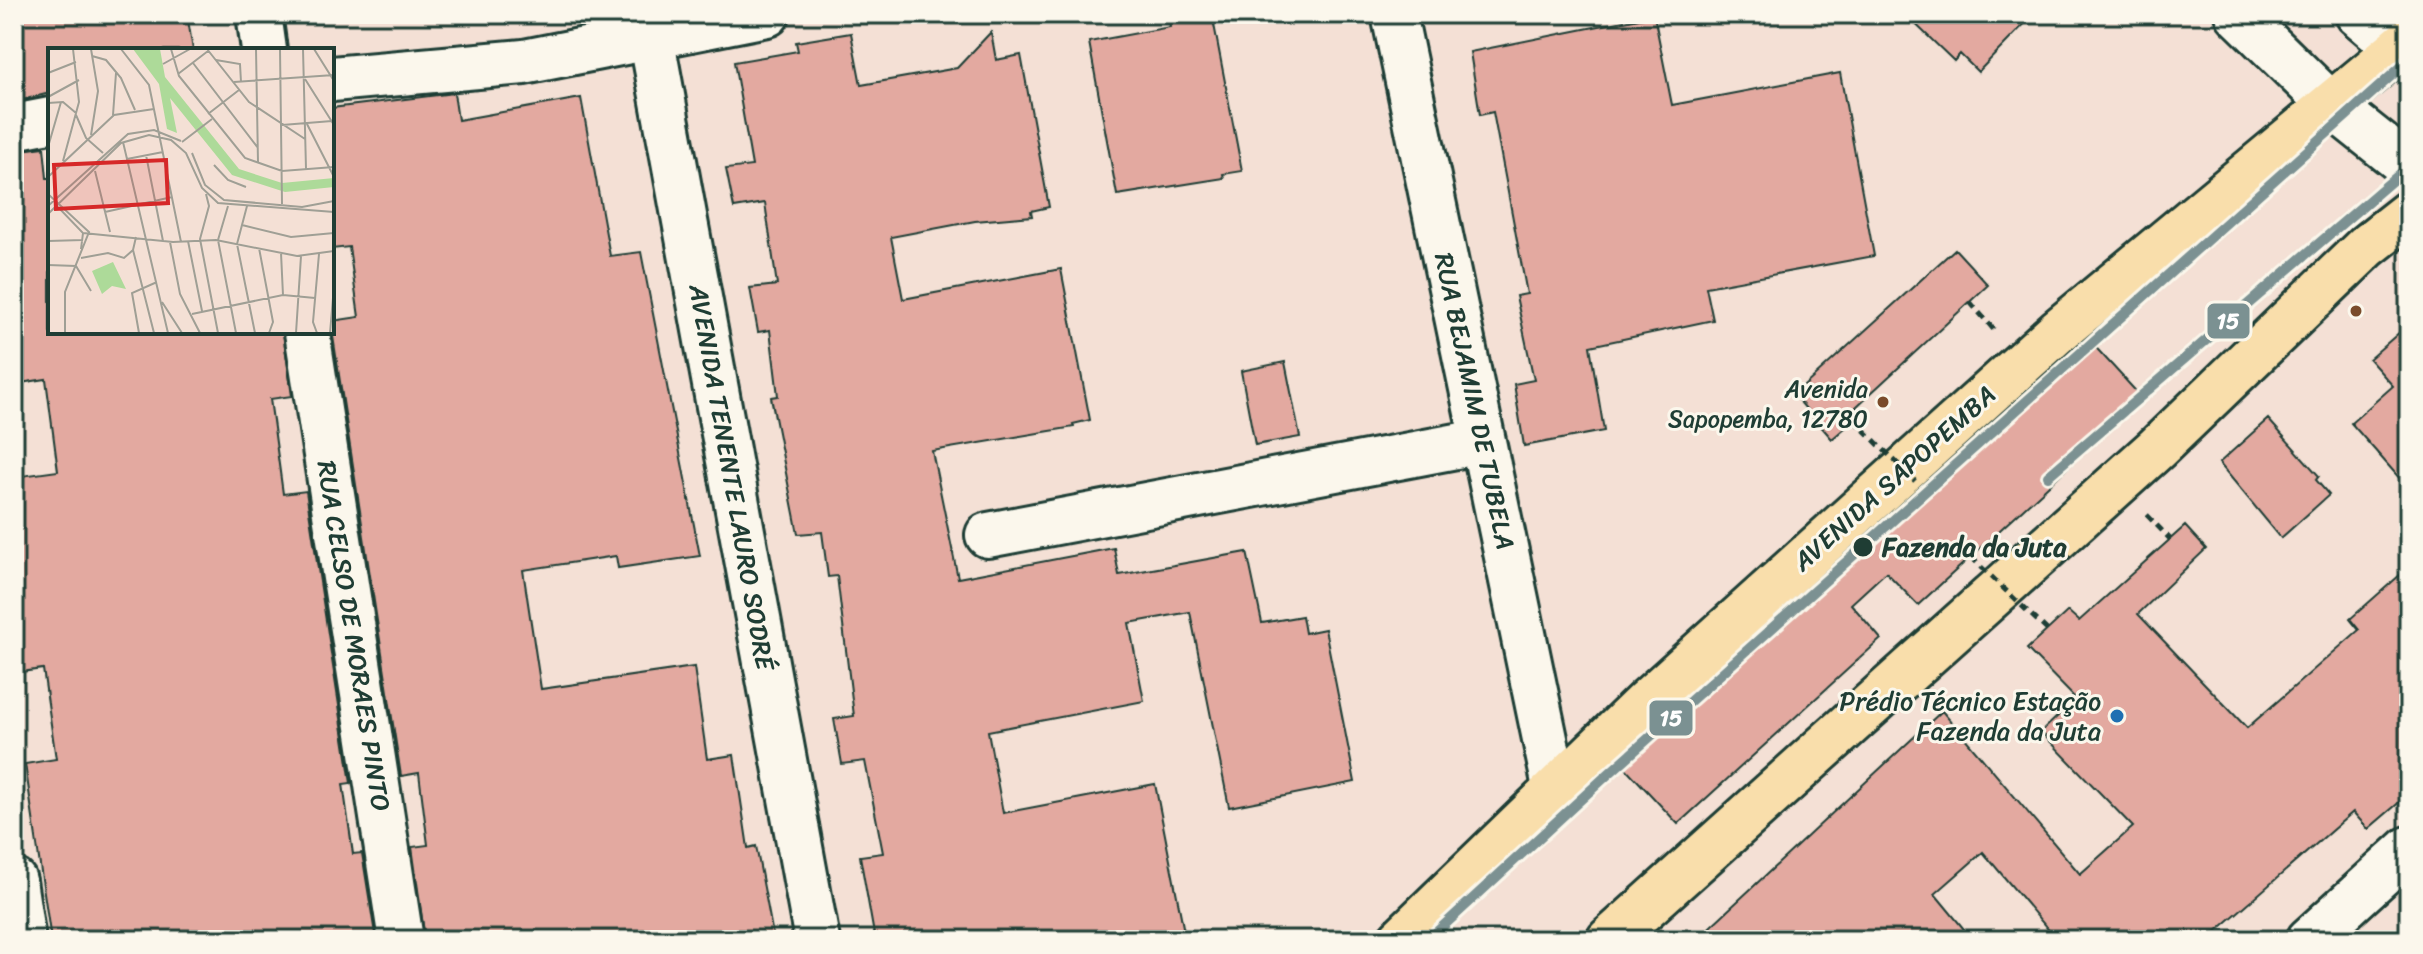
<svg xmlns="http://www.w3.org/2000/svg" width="2423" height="954" font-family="Sriracha,sans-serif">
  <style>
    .building { fill: #e3a9a0; stroke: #1f3d34; stroke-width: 2 }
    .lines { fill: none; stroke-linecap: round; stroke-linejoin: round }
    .minor-casing { stroke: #1f3d34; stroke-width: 50 }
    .major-casing { stroke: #1f3d34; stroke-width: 50 }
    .path { stroke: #1f3d34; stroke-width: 5; stroke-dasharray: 8 6; stroke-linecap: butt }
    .minor { stroke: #fbf7ec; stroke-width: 44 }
    .major { stroke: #f9deab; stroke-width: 44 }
    .path-bridge { stroke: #1f3d34; stroke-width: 5; stroke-dasharray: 8 6; stroke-linecap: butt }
    .metro-1-casing { stroke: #fbf7ec; stroke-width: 16 }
    .metro-1 { stroke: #7b9192; stroke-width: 10 }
    .bus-dot { fill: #7a4b2a; stroke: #fbf7ec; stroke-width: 3 }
    .stop-dot { fill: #1f3d34; stroke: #fbf7ec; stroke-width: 3 }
    .poi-dot { fill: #1f6fb2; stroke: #fbf7ec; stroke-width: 3 }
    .labels { text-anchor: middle; stroke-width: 6; stroke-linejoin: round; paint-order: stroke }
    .bus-label { font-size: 24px; fill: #1f3d34; stroke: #fbf7ec; text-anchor: end }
    .street-label { font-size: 26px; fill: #1f3d34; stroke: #fbf7ec }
    .stop-label { font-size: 26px; font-weight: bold; fill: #1f3d34; stroke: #fbf7ec; text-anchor: start }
    .poi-label { font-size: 26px; fill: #1f3d34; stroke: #fbf7ec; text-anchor: end }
    .inset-road { fill: none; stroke: #9f9f95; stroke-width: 2 }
    .view { fill: #d62828; fill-opacity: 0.15; stroke: #d62828; stroke-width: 4 }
    .inset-edge { fill: none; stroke: #1f3d34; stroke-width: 4 }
    .line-badge { stroke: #fbf7ec; stroke-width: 3 }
    .badge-label { font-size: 22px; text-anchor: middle; font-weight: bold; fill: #fff }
  </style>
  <rect width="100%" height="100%" fill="#f4e0d5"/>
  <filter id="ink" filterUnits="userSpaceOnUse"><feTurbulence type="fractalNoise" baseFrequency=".0125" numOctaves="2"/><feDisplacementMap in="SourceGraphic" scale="16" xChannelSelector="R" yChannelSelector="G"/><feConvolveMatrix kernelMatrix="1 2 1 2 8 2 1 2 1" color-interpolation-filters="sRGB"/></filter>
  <g filter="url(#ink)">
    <!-- building -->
    <path class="building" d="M14 14H187L193 50H50V93L14 102Z
      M1168 14H1212L1242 171 1223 174 1224 178 1117 195 1089 42 1170 27Z
      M1905 14H2034L1978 72 1960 54 1954 61Z
      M1654 15 1672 105 1840 73 1874 256 1706 287 1713 320 1590 346 1604 431 1524 446 1514 384 1534 380 1516 296 1527 294 1493 112 1480 115 1470 52Z
      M991 32 996 60 1021 55 1049 207 1031 211 1032 216 975 221 891 237 903 299 1061 269 1090 420 1073 424 1074 427 932 451 958 578 1114 548 1119 575 1247 552 1262 623 1302 616 1305 633 1325 629 1355 782 1229 807 1190 612 1129 623 1144 701 988 731 1003 813 1155 784 1185 937 1166 940H875L860 856 883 853 865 761 842 764 834 719 854 716 837 576 828 577 822 532 798 534 771 397 778 396 770 330 758 332 750 288 777 285 765 203 734 208 726 169 752 166 734 62 798 51 796 42 851 33 861 85 957 68Z
      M454 93 458 120 581 98 610 256 641 252 700 556 618 568 616 556 523 570 541 689 694 667 707 759 734 755 748 848 756 846 774 940H425L412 847 428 845 419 773 401 776 332 330V321L359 317 349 247 332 249V108Z
      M44 147 47 178H50V332H283L292 396 270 399 283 494 306 491 351 783 343 784 353 854 362 853 376 940H51L25 764 56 759 43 669 14 673V522L19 521 14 477 58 471 46 379 14 384V151Z
      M1955 249 1988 285 1856 407 1860 415 1832 439 1794 395Z
      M2409 324V489L2351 423 2393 386 2369 359Z
      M2088 339 2143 399 1918 605 1886 572 1851 604 1881 639 1678 824 1620 762 1664 719Z
      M1285 362 1300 437 1255 445 1241 371Z
      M2268 419 2319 476 2316 480 2329 495 2281 538 2219 463Z
      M2185 526 2206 549 2138 614 2247 728 2359 630 2350 619 2409 567V794L2368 829 2353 812 2206 940H2057L1983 852 1935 894 1973 940H1696L1942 711 2080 874 2133 827 2041 732 2076 699 2027 649 2068 611 2079 621Z"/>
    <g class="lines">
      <defs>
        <path id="minor" d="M259 14 264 50
          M647 14 817 940
          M1394 14 1555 787
          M2238 14 2330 104 2409 167
          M2358 14 2398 48
          M332 79 524 62 767 14
          M14 127 50 120
          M307 332 401 940
          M988 535 1483 441
          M14 881 23 940
          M2309 940 2409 849"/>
        <path id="major" d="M1400 940 1647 701 2058 331 2409 40
          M1609 940 2156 449 2367 246 2409 213"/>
      </defs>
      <!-- minor casing -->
      <use href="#minor" class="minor-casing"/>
      <!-- major casing -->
      <use href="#major" class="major-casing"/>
      <!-- path -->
      <path class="path" d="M1970 302 1995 331
        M2147 515 2170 539"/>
      <!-- minor -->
      <use href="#minor" class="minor"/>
      <!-- major -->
      <use href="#major" class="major"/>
      <!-- path-bridge -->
      <path class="path-bridge" d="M1854 420 1915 481
        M1971 557 2047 630"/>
      <defs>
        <path id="metro-1" d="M2048 476 2409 166
          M1428 940 1604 778 2409 60"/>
      </defs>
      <!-- metro-1 casing -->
      <use href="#metro-1" class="metro-1-casing"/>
      <!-- metro-1 -->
      <use href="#metro-1" class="metro-1"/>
    </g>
  </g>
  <!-- markers -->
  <g class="bus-dot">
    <circle cx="2356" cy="311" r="7"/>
    <circle cx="1883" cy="402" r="7"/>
  </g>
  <circle class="stop-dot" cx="1863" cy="547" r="11"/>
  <circle class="poi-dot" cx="2117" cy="716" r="8"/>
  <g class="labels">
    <!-- bus labels -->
    <g class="bus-label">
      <text x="1868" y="397">Avenida<tspan x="1868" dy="30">Sapopemba, 12780</tspan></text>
    </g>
    <!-- street labels -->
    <g class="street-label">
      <text transform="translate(1475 401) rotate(78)" y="9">RUA BEJAMIM DE TUBELA</text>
      <text transform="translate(732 477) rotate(80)" y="9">AVENIDA TENENTE LAURO SODRÉ</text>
      <text transform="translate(1894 478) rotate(-42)" y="9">AVENIDA SAPOPEMBA</text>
      <text transform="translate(354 636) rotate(81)" y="9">RUA CELSO DE MORAES PINTO</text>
    </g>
    <!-- stop labels -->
    <g class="stop-label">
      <text x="1882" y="556">Fazenda da Juta</text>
    </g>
    <!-- poi labels -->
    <g class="poi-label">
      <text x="2101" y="710">Prédio Técnico Estação<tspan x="2101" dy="30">Fazenda da Juta</tspan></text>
    </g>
  </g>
  <!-- overview -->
  <g transform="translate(48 48)">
    <rect width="286" height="286" fill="#f4e0d5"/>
    <path d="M85 1H112L117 29 191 121 234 135 286 130V139L237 144 184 127 122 50 129 85 119 81 111 36ZM65 214 78 241 64 238 54 246 44 223Z" fill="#adda99"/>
    <path class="inset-road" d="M73 1 101 37 133 194M123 1 131 28 197 110 234 123 286 119M159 1 201 54 257 91M208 1 210 115M232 1 234 156M255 1 258 121M266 1 286 33M44 8 58 12 73 30 87 62M168 12 192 16 193 34M145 15 210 100M115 16 142 1M0 25 28 14M130 26 160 3M257 31 286 77M186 34 286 27M0 49 31 32M0 55 15 54 28 65M160 66 191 42M28 67 38 90 55 105M65 67 68 25M259 76 286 129M234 77 284 73M43 87 50 43 43 1M75 94 120 285M134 94 164 71M0 99 13 54M144 105 157 137 176 152 254 159 286 153M98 107 115 193M79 111 115 104M15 113 31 54 25 1M166 117 180 132 198 139M47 123 62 184M0 129 66 67 106 61M0 146 41 184 17 244V285M158 146 161 158 152 191 170 285M0 158 80 86 106 82 133 93M180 158 170 192 188 285M199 158 189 196 207 285M10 159 35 185 33 201M57 164 124 149M0 166 73 95 101 87 123 92 138 105 154 140 170 155 286 164M194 177 243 189 286 185M35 185 125 194 168 192 249 208 286 203M88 189 85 202 106 285M0 193 35 192M140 193 154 263M122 194 132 246 152 285M211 200 225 274 221 285M233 205 235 247M33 210 60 205 76 210 85 202M0 217 28 218 43 243M114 254 134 285M144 266 235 247 267 250M91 285 84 245 109 234M248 285 253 208M269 285 265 274 271 206M282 285 286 238"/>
    <path class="view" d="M118 112 120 155 8 161 6 117Z"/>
    <rect width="286" height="286" class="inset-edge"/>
  </g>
  <g class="line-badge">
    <rect x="2206" y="302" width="45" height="38" rx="8" fill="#7b9192"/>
    <rect x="1648" y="699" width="46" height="38" rx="8" fill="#7b9192"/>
  </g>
  <g class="badge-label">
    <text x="2228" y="329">15</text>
    <text x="1671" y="726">15</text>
  </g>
  <!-- margin -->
  <rect width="2423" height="954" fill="none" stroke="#fbf7ec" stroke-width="48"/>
  <rect x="24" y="24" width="2375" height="906" fill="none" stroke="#1f3d34" stroke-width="3" filter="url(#ink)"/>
</svg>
